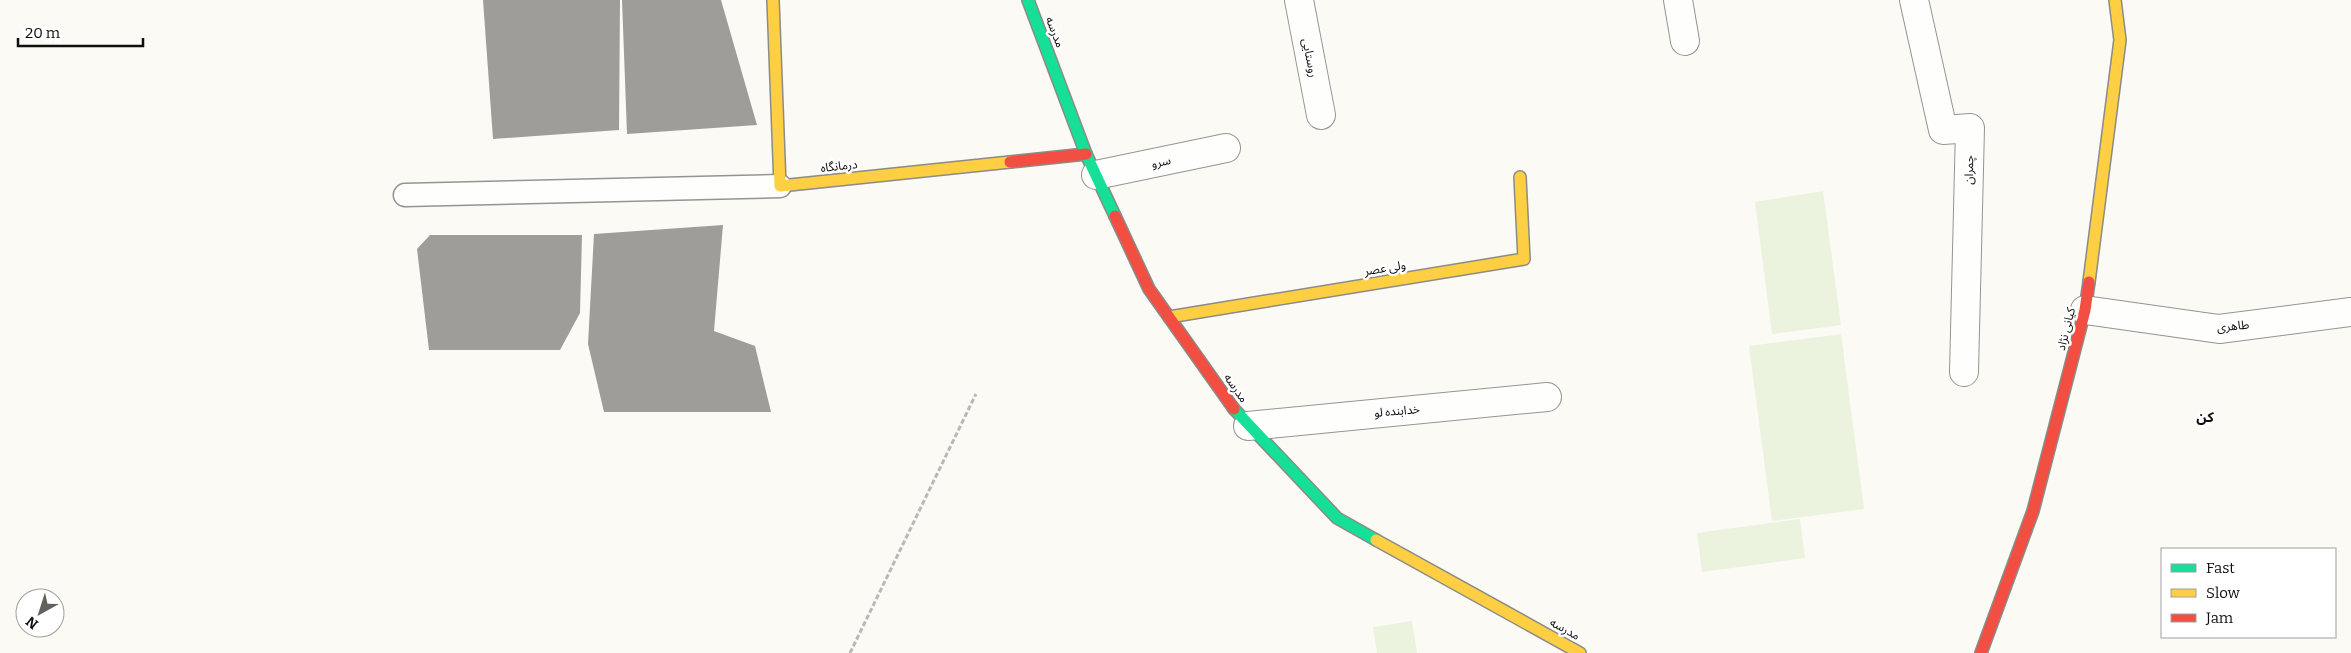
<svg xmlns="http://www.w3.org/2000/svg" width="2351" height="653" font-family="Bitter,'Noto Sans Arabic',serif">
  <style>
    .pitch { fill: #ebf3df }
    .building { fill: #9f9d99 }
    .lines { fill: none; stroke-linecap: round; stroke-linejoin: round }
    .lane-casing { stroke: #959492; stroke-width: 25 }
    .street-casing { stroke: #959492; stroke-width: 30 }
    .fast-casing { stroke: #8b8b88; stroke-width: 14 }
    .slow-casing { stroke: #8b8b88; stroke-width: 14 }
    .jam-casing { stroke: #8b8b88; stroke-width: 14 }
    .path { stroke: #b8b8b7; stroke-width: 3; stroke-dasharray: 5 2.5; stroke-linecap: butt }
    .lane { stroke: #fefefd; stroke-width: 22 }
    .street { stroke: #fefefd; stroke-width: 28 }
    .fast { stroke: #16e098; stroke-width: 11 }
    .slow { stroke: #ffcf43; stroke-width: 11 }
    .jam { stroke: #f24e42; stroke-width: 11 }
    .labels { text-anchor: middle; stroke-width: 5; stroke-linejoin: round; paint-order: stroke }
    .street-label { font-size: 12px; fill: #0e0e0e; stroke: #fff }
    .neighbourhood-label { font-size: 14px; font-weight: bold; fill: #0e0e0e; stroke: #fff }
  </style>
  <rect width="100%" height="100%" fill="#fbfaf4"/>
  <!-- pitch -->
  <path class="pitch" d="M1823 191 1841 325 1772 334 1755 202Z
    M1841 334 1864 509 1772 521 1749 346Z
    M1800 519 1805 558 1702 572 1697 533Z
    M1412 621 1417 653H1377L1373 627Z"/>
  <!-- building -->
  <path class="building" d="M483 0H620L619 130 493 139Z
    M622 0H721L757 125 627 134Z
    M723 225 714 331 755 346 771 412H604L588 344 594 234Z
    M430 235H582L580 313 560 350H429L417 249Z"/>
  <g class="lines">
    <defs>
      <path id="lane" d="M405 195 780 186"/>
      <path id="street" d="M1299 0 1321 115
        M1678 0 1685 41
        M1914 0 1943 130 1970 128 1964 372
        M1096 175 1226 148
        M2085 310 2219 329 2351 312
        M1248 426 1547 397"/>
      <path id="fast" d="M1028 0 1086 154 1115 216
        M1234 409 1337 518 1376 540"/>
      <path id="slow" d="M773 0 780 186 1010 162
        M2089 282 2120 40 2115 0
        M1169 317 1524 259 1520 177
        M1376 540 1580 653"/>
      <path id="jam" d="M1010 162 1086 154
        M1115 216 1149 289 1234 409
        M1981 653 2033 511 2085 310 2089 282"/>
    </defs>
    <!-- lane casing -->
    <use href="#lane" class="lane-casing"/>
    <!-- street casing -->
    <use href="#street" class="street-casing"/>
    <!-- fast casing -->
    <use href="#fast" class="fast-casing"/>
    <!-- slow casing -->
    <use href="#slow" class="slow-casing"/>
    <!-- jam casing -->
    <use href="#jam" class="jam-casing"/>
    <!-- path -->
    <path class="path" d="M850 653 976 394"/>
    <!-- lane -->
    <use href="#lane" class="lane"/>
    <!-- street -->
    <use href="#street" class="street"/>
    <!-- fast -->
    <use href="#fast" class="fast"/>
    <!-- slow -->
    <use href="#slow" class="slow"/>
    <!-- jam -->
    <use href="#jam" class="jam"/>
  </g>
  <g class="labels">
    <!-- street labels -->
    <g class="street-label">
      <text transform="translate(1055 32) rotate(69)" y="4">مدرسه</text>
      <text transform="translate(1310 58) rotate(79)" y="4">روستایی</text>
      <text transform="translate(1161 162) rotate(-12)" y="4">سرو</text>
      <text transform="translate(839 166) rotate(-6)" y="4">درمانگاه</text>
      <text transform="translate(1969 170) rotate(-89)" y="4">چمران</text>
      <text transform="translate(1385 268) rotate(-9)" y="4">ولی عصر</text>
      <text transform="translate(2233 326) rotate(-5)" y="4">طاهری</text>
      <text transform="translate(2066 329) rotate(-76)" y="4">کیانی نژاد</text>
      <text transform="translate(1236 388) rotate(55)" y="4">مدرسه</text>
      <text transform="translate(1397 411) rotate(-5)" y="4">خدابنده لو</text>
      <text transform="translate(1565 629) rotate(29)" y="4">مدرسه</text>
    </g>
    <!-- neighbourhood labels -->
    <g class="neighbourhood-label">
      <text x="2205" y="422">کن</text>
    </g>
  </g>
  <!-- legend -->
  <rect x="2161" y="548" width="175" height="90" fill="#ffffff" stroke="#9f9f9f"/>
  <rect x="2171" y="564" width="25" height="8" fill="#16e098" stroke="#9f9f9f"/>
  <text x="2206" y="573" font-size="15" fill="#0e0e0e">Fast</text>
  <rect x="2171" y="589" width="25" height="8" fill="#ffcf43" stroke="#9f9f9f"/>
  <text x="2206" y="598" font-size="15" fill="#0e0e0e">Slow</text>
  <rect x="2171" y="614" width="25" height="8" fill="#f24e42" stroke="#9f9f9f"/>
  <text x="2206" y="623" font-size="15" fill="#0e0e0e">Jam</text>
  <!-- north arrow -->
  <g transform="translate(40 613) rotate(219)"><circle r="24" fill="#ffffff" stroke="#9f9f9f"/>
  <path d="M0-4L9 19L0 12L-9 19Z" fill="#61615e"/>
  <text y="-8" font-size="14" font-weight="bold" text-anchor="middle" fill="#0e0e0e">N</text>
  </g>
  <!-- scale -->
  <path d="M18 38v8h125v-8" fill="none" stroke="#0e0e0e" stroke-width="2.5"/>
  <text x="25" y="38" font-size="15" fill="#0e0e0e" stroke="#ffffff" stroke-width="4" paint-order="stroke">20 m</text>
</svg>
